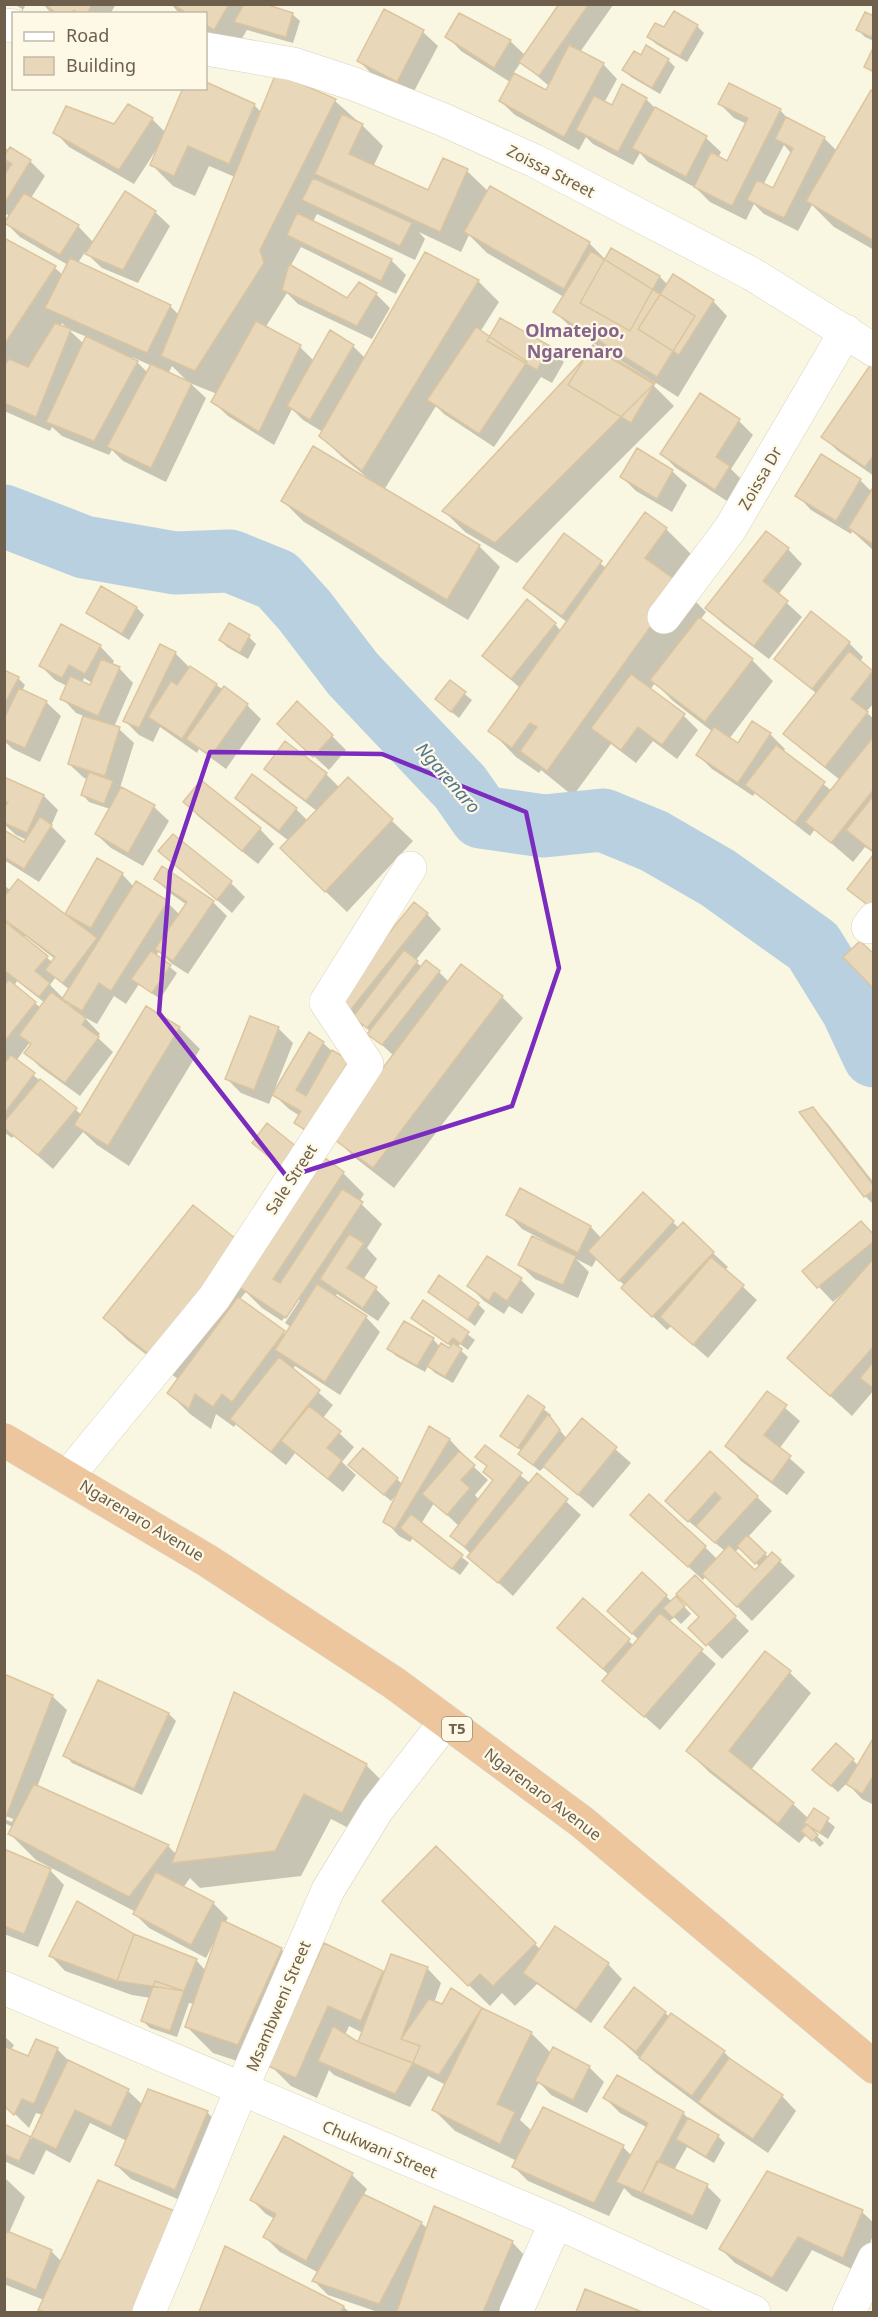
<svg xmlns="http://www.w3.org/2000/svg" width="878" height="2317" font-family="'Noto Sans',sans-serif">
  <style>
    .shadow { fill: #0003; fill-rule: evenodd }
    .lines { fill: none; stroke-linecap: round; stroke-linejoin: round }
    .river { stroke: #b8d0e0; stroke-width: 63 }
    .building { fill: #e8d8b9; stroke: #dcc59e; stroke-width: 1.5 }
    .minor-casing { stroke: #dcd3be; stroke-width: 34 }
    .highway-casing { stroke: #dcd9d4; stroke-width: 34 }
    .minor { stroke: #fff; stroke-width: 33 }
    .highway { stroke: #edc69e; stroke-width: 33 }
    .marked { fill: none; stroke: #7b2cbf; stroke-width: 4.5; stroke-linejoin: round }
    .labels { text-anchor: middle; stroke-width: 4.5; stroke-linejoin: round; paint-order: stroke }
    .shield { fill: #fdf9e6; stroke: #988d7a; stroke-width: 1.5 }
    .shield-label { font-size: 15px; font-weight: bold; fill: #6d5f4b }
    .street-label { font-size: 16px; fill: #6d5f4b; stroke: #fdf9e6 }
    .neighbourhood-label { font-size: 18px; font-weight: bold; fill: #86638a; stroke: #fdf9e6 }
    .water-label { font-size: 18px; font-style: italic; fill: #517792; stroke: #fdf9e6 }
  </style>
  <rect width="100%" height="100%" fill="#f9f6e1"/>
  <!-- shadow -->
  <path class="shadow" d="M14 4H26L22 12V9Z
    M43 4H116L110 14H52Z
    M171 4H263L292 14 300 21 293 43 247 30 235 50 206 31V14H180Z
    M561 4 613 5 580 52 603 64 617 79 604 103 612 107 646 99 657 110 706 138 721 152 718 158 728 163 747 124 734 118 720 104 780 110 790 121 824 138 837 151 874 94V250L834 227 812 205 798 231 764 214 754 204 746 220 710 202 696 188 648 162 640 153 633 165 593 144 586 137 579 150 515 115 500 101 510 82 461 51 447 36 510 41 525 55ZM521 62 549 86 546 92 513 74ZM784 145 791 153 773 190 763 185Z
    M874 18V41L865 37 858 30Z
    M697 26 704 33 687 62 656 44 649 37 665 29Z
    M423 32 438 46 412 95 373 75 358 60Z
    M641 57 668 60 675 67 660 94 631 77 624 70Z
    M277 75 335 101 362 125 383 146 373 167 428 192 444 160 467 171 489 192 589 243 606 260 612 250 660 277 668 285 713 301 727 316 678 397 576 332 555 312 564 297 487 253 469 235 461 252 419 232 425 239 415 260 317 214 313 222 391 260 406 275 396 294 301 247 290 267 348 300 376 294 390 308 372 339 298 304 287 293 265 328 300 347 314 361 353 346 365 358 478 281 499 302 480 332 490 339 500 320 549 348 564 362 552 383 541 377 494 447 444 414 436 406 384 490 479 546 500 567 468 620 304 522 283 501 369 479 342 457 321 436 323 432 303 420 292 409 274 445 228 416 213 402 217 394 190 383 206 398 166 482 123 461 112 450 109 455 62 436 52 427 50 431 4 411V240L55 268 63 275 68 265 20 237 5 222 10 216 6 214 4 216V147L9 151 30 161 45 176 31 198 78 226 94 243 155 212 170 226 138 283 102 268 85 252 78 263 171 307 179 315 235 177 209 166 195 196 173 186 152 165 159 148 158 147 134 184 69 147 55 132 115 126 152 119 166 133 206 88V84L254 105 262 113ZM62 323 70 331 60 327ZM68 329 87 337 84 344ZM132 357 152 366 148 373ZM172 366 189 383 168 374Z
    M874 368V476L838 451 823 437Z
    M653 385 674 406 517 563 465 532 444 511Z
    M700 395 739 421 753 435 731 469 744 482 730 503 676 468 662 454Z
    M672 471 687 485 672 512 636 491 622 477Z
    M860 480 872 492 874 489V551L852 531 851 534 811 510 797 495Z
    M666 529 692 555 680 586 706 612 700 620 752 660 773 681 729 739 738 745 753 723 770 734 785 749 783 752 832 791 840 780 800 748 785 734 817 694 776 659 849 643 863 657 860 662 874 673V703L866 712 874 719V853L865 847 853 862 815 829 810 836 755 793 753 796 712 769 698 755 713 732 673 701 655 683 650 690 684 716 698 730 677 759 653 741 636 763 611 744 573 796 541 770 539 773 516 757 490 730 520 688 484 656 555 624 561 631 567 622 540 602 525 588 564 535 606 568Z
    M788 549 802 564 778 595 802 617 769 659 722 623 707 608Z
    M102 588 137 608 144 615 129 640 95 619 88 612Z
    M249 637 256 644 248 659 227 647 220 640Z
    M100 646 114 661 112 665 119 668 133 683 114 727 119 729 134 743 120 788 154 807 169 821 143 866 111 848 96 834 110 809 89 802 82 794 88 779 84 778 69 764 84 716 76 713 62 698 67 686 55 680 40 665ZM84 678 92 683 91 687 82 683Z
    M175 653 190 668 247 705 261 719 226 769 199 749 197 753 160 727 153 742 139 735 125 721Z
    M4 671 18 678 25 685 22 691 46 702 61 716 40 762 13 749 4 741Z
    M450 682 472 700 459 718 444 706Z
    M332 736 346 750 329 770 294 738Z
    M266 768 326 774 340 788 348 779 413 841 347 912 302 869 289 841 251 812 237 797 296 809 308 821 317 811 280 783Z
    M4 778 44 796 58 810 51 826 66 841 39 882 4 860V831L24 844 27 840 16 835 4 824 6 808 4 807Z
    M185 802 260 829 274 844 258 864 199 817Z
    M160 851 231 883 245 897 232 913Z
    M98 860 122 874 134 887 167 902 180 915 187 905 170 893 155 879 213 902 227 916 188 974 171 963 159 951 156 956 177 973 160 999 139 984 126 1004 114 996 97 1024 84 1017 100 1034 97 1037 113 1052 80 1096 40 1067 26 1053 32 1044 30 1042 16 1061 82 1115 179 1028 200 1049 129 1166 97 1145 83 1132 53 1169 14 1135 12 1138 4 1132V923L11 928 12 926 4 919V885L11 891 65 916ZM25 936 55 959 52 962 24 938ZM55 978 70 990 64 999 74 1009 73 1010 61 1002 64 999 50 985ZM17 981 45 1003 41 1008 14 986Z
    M427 914 441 929 415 961 422 967 439 972 449 982 502 997 523 1018 394 1188 354 1157 333 1136 394 1056 369 1033 370 1032 364 1025 359 1031 332 1006Z
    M251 1017 279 1029 293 1043 274 1091 276 1092 323 1043 333 1052 348 1061 362 1076 311 1137 296 1123 300 1116 289 1109 273 1094 269 1104 241 1093 226 1078Z
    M812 1109 827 1123 874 1183V1205L865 1196Z
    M343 1173 364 1194 359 1202 382 1224 367 1248 377 1259 363 1280 376 1289 390 1303 378 1321 337 1294 334 1297 366 1317 380 1332 340 1395 295 1366 292 1370 333 1405 323 1418 354 1447 342 1462 356 1475 343 1492 295 1453 286 1465 236 1424 234 1427 216 1414 211 1429 190 1414 169 1393 179 1380 126 1339 105 1318 244 1247ZM246 1292 262 1308 282 1321 296 1300H300L285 1323 291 1327 286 1335 239 1300Z
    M521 1190 591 1227 602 1239 643 1194 679 1228 713 1253 728 1267 725 1270 757 1300 708 1358 671 1326 667 1330 623 1288 625 1286 597 1258 592 1267 576 1259 589 1272 578 1298 535 1279 520 1265 547 1242 522 1229 508 1214Z
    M874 1235V1390L852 1416 789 1358 843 1295 842 1294 833 1302 804 1271Z
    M488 1258 521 1280 535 1294 522 1314 509 1306 504 1314 484 1301 469 1286Z
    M430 1292 478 1304 485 1311 475 1326Z
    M424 1302 475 1340 468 1350 460 1344 458 1348 468 1357 453 1383 435 1373 428 1366 425 1372 396 1356 389 1349 433 1339 440 1347 450 1350 452 1347 413 1318Z
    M768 1393 800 1421 779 1449 805 1472 787 1495 741 1461 727 1446Z
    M528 1397 551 1415 550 1418 567 1439 582 1420 631 1463 593 1508 545 1466 540 1471 527 1461 520 1454 522 1451 502 1436Z
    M430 1428 450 1440 464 1455 463 1457 488 1480 475 1495 479 1500 494 1481 485 1472 488 1467 477 1457 485 1447 530 1483 537 1475 581 1515 513 1596 469 1556 471 1554 452 1536 459 1526 434 1503 421 1524 469 1563 460 1575 413 1538 410 1542 399 1536 385 1521 396 1495 391 1501 357 1472 397 1479 403 1485Z
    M710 1453 772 1511 748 1537 769 1558 772 1554 795 1576 752 1621 706 1576 703 1580 647 1529 705 1547 718 1560 725 1551 681 1515ZM740 1547 760 1567 755 1572 735 1552Z
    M695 1577 749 1631 722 1659 691 1628 701 1617Z
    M666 1596 672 1602 676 1598 691 1614 681 1624 674 1617 669 1622 716 1664 660 1730 604 1681 609 1675 573 1642 628 1640 634 1646 639 1640 623 1625Z
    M765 1653 790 1673 811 1693 751 1770 793 1804 809 1819 814 1810 835 1827 828 1839 811 1828 810 1829 824 1843 820 1847 807 1834 799 1843 709 1772 688 1751Z
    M235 1694 366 1765 392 1791 368 1838 331 1819 301 1876 200 1888 190 1878 183 1888 213 1903 228 1918 225 1923 281 1949 310 1978 382 1972 385 1974 427 1968 441 1983 434 2003 442 2005 481 2009 531 2033 551 2053 554 2049 590 2068 604 2082 587 2113 551 2095 539 2082 520 2120 532 2131 623 2147 632 2156 648 2128 620 2113 605 2098 683 2113 692 2122 718 2136 725 2143 714 2163 687 2147 674 2170 707 2186 721 2200 707 2230 632 2196 624 2188 609 2216 528 2181 514 2167 517 2161 455 2131 434 2110 446 2085 428 2076 410 2107 334 2075 329 2070 317 2098 291 2086 270 2065 264 2070 213 2053 187 2027 195 2004 189 2003 177 2037 150 2028 143 2021 151 1998 132 1995 65 1971 51 1956 133 1935 196 1960 206 1971 215 1945 213 1944 206 1958 149 1928 135 1914 136 1912 36 1860 10 1834 13 1827 4 1823V1819L12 1822 13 1819 4 1815 52 1696 67 1710 37 1787 169 1847 177 1855ZM349 2026 363 2033 359 2044 345 2035Z
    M169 1714 176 1721 142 1795 72 1763 65 1755Z
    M874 1740V1805L862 1799 847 1783 838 1792 821 1777 836 1745 859 1766Z
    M436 1848 541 1950 608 1964 622 1979 591 2023 537 1984 515 2006 502 1993 490 2006 384 1901Z
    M4 1851 50 1870 64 1885 38 1947 4 1934Z
    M635 1989 670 2017 724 2052 738 2066 782 2096 796 2111 768 2153 715 2117 655 2072 606 2027Z
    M4 2036 14 2045 11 2050 29 2058 57 2049 70 2062 128 2091 143 2105 207 2112 221 2127 189 2204 131 2179 116 2165 127 2141 90 2123 70 2163 46 2150 34 2175 4 2161V2126L32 2139 43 2115 36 2113 29 2128 5 2104Z
    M285 2138 352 2175 367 2189 363 2196 421 2223 428 2229 512 2242 526 2257 503 2312H401L398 2310 397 2312H378L328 2295 314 2281 319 2273 280 2252 265 2237 275 2219 266 2214 252 2200Z
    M4 2177 25 2197 9 2233 51 2251 62 2262 155 2312H43L40 2309 44 2300 6 2285Z
    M862 2212 874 2223V2233L858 2272 812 2250 787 2292 735 2263 720 2248Z
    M226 2248 344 2307 349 2312H200Z
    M586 2291 638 2312H578Z"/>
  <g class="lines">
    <!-- river -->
    <path class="river" d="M4 516 84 547 175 563 230 561 277 580 304 610 353 674 460 787 481 817 544 826 603 820 654 841 718 878 813 946 852 1009 874 1056"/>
  </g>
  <!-- building -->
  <path class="building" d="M44 4H92L87 14H79L74 10 71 14H58Z
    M173 4H229L214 30 206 25V14H188Z
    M244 4H265L293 13 286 37 234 22Z
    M559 4H589L539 76 519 62Z
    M384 9 424 30 397 82 357 61Z
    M674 11 698 25 680 56 647 37 655 23 664 27Z
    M865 12 874 16V32L871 37 856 30Z
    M459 13 511 40 494 68 445 37Z
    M569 45 604 63 564 137 499 101 514 73 546 90Z
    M646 45 669 59 652 88 622 70 634 51 641 55Z
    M874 46V72L864 67Z
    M276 73 336 99 260 250 264 263 195 371 161 356Z
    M206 82 255 104 229 164 188 146 174 176 150 165 183 88H206Z
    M729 83 781 109 732 206 694 187 711 152 727 161 748 118 718 104Z
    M622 84 647 98 618 152 576 130 594 96 612 105Z
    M871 90 874 92V241L806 201Z
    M128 104 153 118 119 170 53 133 66 106 114 124Z
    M655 107 707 136 686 177 632 148Z
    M342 114 363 124 349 154 428 190 443 158 468 169 440 232 315 174Z
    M786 117 825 137 784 218 747 200 757 180 773 188 793 148 775 139Z
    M10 147 31 160 4 204V175L12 164 4 159V156Z
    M313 178 412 223 400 246 302 200Z
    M490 186 590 242 564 289 464 232Z
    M125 191 156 211 123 270 85 254Z
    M24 193 79 225 60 255 4 223Z
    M297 213 392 259 381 281 287 235Z
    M4 238 56 266 4 345Z
    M611 248 660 276 630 331 580 303Z
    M591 251 695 316 657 377 553 312Z
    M425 252 479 280 362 471 319 436Z
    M70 258 171 305 147 353 45 308Z
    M289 264 347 298 359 282 377 293 357 326 282 290Z
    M673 274 714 300 679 355 638 329Z
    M500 318 550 346 537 370 487 341Z
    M256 321 301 345 259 432 211 402Z
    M55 323 71 329 36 417 4 403V366L9 359 28 367Z
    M476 327 527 362 479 434 427 400Z
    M330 330 354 345 310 420 287 406Z
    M86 336 138 361 94 441 46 422Z
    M593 345 655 383 631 423 568 385Z
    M594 348 654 384 495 543 442 511Z
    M151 364 192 383 151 468 107 447Z
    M871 364 874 366V455L865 467 821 437Z
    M700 393 740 419 716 457 730 466 715 490 660 454Z
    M313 446 480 545 447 600 281 501Z
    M637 448 673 470 657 499 620 477Z
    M821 454 861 479 836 521 795 496Z
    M874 486V545L848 528Z
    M645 512 667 528 645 558 681 584 547 771 520 751 537 727 530 723 512 748 488 731Z
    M766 531 789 548 763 581 788 601 754 646 705 608Z
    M564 533 602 561 562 616 523 588Z
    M101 586 137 607 122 634 86 613Z
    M527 599 556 623 511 679 482 656Z
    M811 611 850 642 812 689 774 659Z
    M699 617 753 659 705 722 650 680Z
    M229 623 250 635 240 653 219 640Z
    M61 624 101 645 85 674 69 665 62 678 39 666Z
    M160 644 176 652 139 728 123 721Z
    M849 651 873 671 851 699 868 712 825 767 783 734Z
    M101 659 120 667 98 716 60 699 70 676 90 685Z
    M190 666 217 684 182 739 148 717 171 681 177 685Z
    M4 670 19 677 4 705Z
    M631 674 685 714 662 745 638 727 621 750 591 728Z
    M450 680 466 692 451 712 435 699Z
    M224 686 248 704 211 756 186 739Z
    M19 688 47 701 25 748 4 739V719Z
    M297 701 333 735 313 757 277 724Z
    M83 716 120 727 105 776 68 764Z
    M752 721 771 733 738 783 696 755 714 727 738 743Z
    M874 736V789L831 843 805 822Z
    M285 741 327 773 306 801 264 769Z
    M776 745 825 782 795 823 745 785Z
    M89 772 113 781 104 804 81 795Z
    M252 774 297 808 279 831 235 798Z
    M4 777 44 795 27 833 4 823V809L8 802 4 801Z
    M348 777 393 819 325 892 280 848Z
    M201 780 261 828 242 851 183 802Z
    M121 787 155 805 128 853 95 834Z
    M874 795V848L871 850 846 830Z
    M40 817 52 825 24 869 4 857V830L24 842Z
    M173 834 232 881 217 900 158 851Z
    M874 854V909H873L847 889Z
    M97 858 123 873 91 928 65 914Z
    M162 866 214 901 173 961 155 949 187 902 154 879Z
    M18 879 97 938 63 983 45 970 55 957 4 919V897Z
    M136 881 168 901 111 991 99 983 82 1011 62 999Z
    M414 902 428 913 344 1018 330 1006Z
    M4 921 48 956 35 971 50 983 39 997 4 970Z
    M860 941 874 954V989L843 957Z
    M404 950 418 961 367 1028 353 1017Z
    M151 951 171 965 152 993 131 979Z
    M426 960 440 971 382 1045 367 1034Z
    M461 964 503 996 373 1168 331 1137Z
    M9 980 36 1002 4 1042V985Z
    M51 992 86 1018 82 1025 99 1037 65 1083 24 1053 31 1044 19 1035Z
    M146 1006 180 1027 108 1146 74 1125Z
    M250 1016 279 1027 254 1090 225 1079Z
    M309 1032 324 1042 296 1090 306 1096 332 1050 349 1060 307 1131 294 1123 301 1111 272 1095Z
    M11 1055 35 1073 4 1114V1064Z
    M40 1079 77 1108 38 1155 4 1128V1122Z
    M813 1107 874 1186V1190L864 1197 799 1112Z
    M267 1123 302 1151 286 1171 252 1143Z
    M325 1158 344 1172 273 1279 280 1283 342 1189 363 1202 286 1318 239 1287Z
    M520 1188 591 1226 578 1253 506 1215Z
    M643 1192 674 1221 619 1281 588 1251Z
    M193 1205 245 1246 155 1359 103 1318Z
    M861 1221 874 1235V1241L817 1288 802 1271Z
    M683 1222 714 1252 652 1317 621 1288Z
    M349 1234 364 1243 347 1268 377 1287 363 1308 320 1279Z
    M532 1236 576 1256 563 1285 518 1265Z
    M487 1256 522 1278 507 1301 494 1292 489 1301 467 1286Z
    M711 1257 744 1285 693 1345 660 1317Z
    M874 1258V1346L830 1396 787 1358Z
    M439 1275 479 1303 468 1320 428 1292Z
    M317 1284 367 1316 325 1382 275 1350Z
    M238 1297 285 1331 232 1402 222 1394 213 1407 195 1394 189 1409 167 1393Z
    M423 1300 469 1332 461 1344 453 1338 448 1344 411 1318Z
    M404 1321 434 1338 417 1366 387 1349Z
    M441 1343 449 1348 453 1343 462 1349 445 1377 427 1366Z
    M279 1357 320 1390 271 1452 230 1419Z
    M874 1361V1389L860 1378Z
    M767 1391 787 1405 764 1435 791 1456 772 1482 725 1446Z
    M528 1395 545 1407 518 1448 500 1436Z
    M309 1406 341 1431 327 1448 342 1460 328 1479 281 1441Z
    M548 1414 560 1430 533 1465 518 1454Z
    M582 1418 617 1447 578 1495 543 1466Z
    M429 1426 450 1439 395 1529 383 1522Z
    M485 1445 522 1473 465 1547 450 1536 493 1480 483 1472 487 1466 475 1457Z
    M363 1448 398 1478 384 1495 348 1465Z
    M459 1451 475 1465 461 1480 470 1488 447 1515 422 1494Z
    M710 1451 758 1496 715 1543 696 1526 721 1498 715 1492 688 1522 665 1501Z
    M537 1473 568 1499 498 1583 467 1557Z
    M649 1494 706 1546 688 1567 630 1515Z
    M411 1514 463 1555 452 1569 400 1528Z
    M747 1535 766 1553 755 1564 737 1546Z
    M729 1545 755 1570 772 1552 781 1560 737 1607 702 1574Z
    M642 1572 667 1595 632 1634 607 1611Z
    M695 1575 736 1616 706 1646 688 1628 699 1617 676 1594Z
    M676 1596 685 1606 673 1618 663 1608Z
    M583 1598 630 1639 603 1669 557 1628Z
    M660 1613 703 1649 644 1717 602 1681Z
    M765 1651 791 1671 729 1751 794 1803 778 1824 686 1751Z
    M4 1674 53 1695 6 1817H4Z
    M98 1680 169 1713 134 1789 63 1756Z
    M234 1692 367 1764 342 1813 304 1794 275 1851 172 1863Z
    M874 1737V1775L862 1794 846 1784Z
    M836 1743 854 1759 831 1786 812 1770Z
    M34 1784 169 1845 129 1897 8 1834Z
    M814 1808 829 1818 820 1833 804 1823Z
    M807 1824 818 1835 812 1841 801 1831Z
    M436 1846 536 1943 493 1986 480 1974 468 1986 382 1901Z
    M4 1849 51 1869 24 1934 4 1926Z
    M156 1872 214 1902 191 1945 133 1914Z
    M77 1901 134 1934 117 1981 49 1956Z
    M222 1920 282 1948 238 2045 185 2027Z
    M555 1926 609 1963 576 2010 523 1973Z
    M134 1934 197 1959 184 1991 117 1981Z
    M324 1943 383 1971 361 2021 328 2006 296 2078 268 2066Z
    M391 1954 428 1967 401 2039 420 2046 413 2063 358 2042Z
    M155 1981 184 1991 170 2031 141 2021Z
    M634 1987 666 2012 636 2052 604 2027Z
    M451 1988 482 2008 439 2075 413 2063 420 2046 401 2039 429 1999 442 2004Z
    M482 2008 532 2032 497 2104 515 2112 500 2144 432 2110Z
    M671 2013 725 2051 692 2096 639 2058Z
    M333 2026 358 2042 413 2063 395 2094 318 2061Z
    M36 2039 58 2048 34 2104 22 2099 14 2115 4 2106V2046L28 2056Z
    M553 2047 590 2066 573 2100 535 2081Z
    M729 2058 783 2095 753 2139 698 2102Z
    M68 2060 129 2089 111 2127 75 2110 56 2149 31 2137Z
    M617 2075 684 2112 642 2193 616 2182 648 2123 603 2098Z
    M148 2089 208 2111 175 2190 115 2165Z
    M543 2107 624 2145 594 2203 512 2167Z
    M688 2118 719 2135 706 2157 676 2139Z
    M4 2124 31 2137 19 2161 4 2154Z
    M284 2136 353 2173 306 2261 263 2237 276 2214 250 2200Z
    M657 2161 708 2184 693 2216 642 2193Z
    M767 2171 863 2210 843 2258 798 2237 772 2278 719 2249Z
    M98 2180 177 2212 159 2262 133 2312H45L38 2310Z
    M363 2194 422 2222 379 2304 312 2281Z
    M434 2206 513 2241 483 2312H401L397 2311Z
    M7 2231 52 2250 36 2290 4 2277V2236Z
    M225 2246 344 2306 341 2312H199Z
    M585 2289 642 2312H576Z"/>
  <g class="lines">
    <defs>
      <path id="minor" d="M4 25 14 26
        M206 49 293 64 354 84 444 120 535 161 752 274 874 350
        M664 617 730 529 846 331
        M868 927 874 919
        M68 1476 214 1298 367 1064 326 1002 410 868
        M4 1988 556 2222 754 2312
        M149 2312 241 2090 328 1890 377 1810 446 1721
        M516 2312 556 2222
        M849 2312 874 2259"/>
      <path id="highway" d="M4 1440 208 1561 394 1683 582 1822 874 2067"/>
    </defs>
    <!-- minor casing -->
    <use href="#minor" class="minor-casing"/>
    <!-- highway casing -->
    <use href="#highway" class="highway-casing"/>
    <!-- minor -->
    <use href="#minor" class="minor"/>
    <!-- highway -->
    <use href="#highway" class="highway"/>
  </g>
  <!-- marked area -->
  <path class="marked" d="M210 752 382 754 526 812 559 968 512 1106 287 1177 159 1013 170 872Z"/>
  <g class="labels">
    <!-- shield labels -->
    <rect class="shield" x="442" y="1717" width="30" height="24" rx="4.5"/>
    <g class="shield-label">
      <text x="457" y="1734">T5</text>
    </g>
    <!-- street labels -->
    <g class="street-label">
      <text transform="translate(551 171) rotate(27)" y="6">Zoissa Street</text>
      <text transform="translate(760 478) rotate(-60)" y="6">Zoissa Dr</text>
      <text transform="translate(291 1179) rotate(-57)" y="6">Sale Street</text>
      <text transform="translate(142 1520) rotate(31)" y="6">Ngarenaro Avenue</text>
      <text transform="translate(543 1794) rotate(37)" y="6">Ngarenaro Avenue</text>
      <text transform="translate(278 2006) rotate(-67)" y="6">Msambweni Street</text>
      <text transform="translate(380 2149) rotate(23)" y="6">Chukwani Street</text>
    </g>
    <!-- neighbourhood labels -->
    <g class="neighbourhood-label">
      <text x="575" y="337">Olmatejoo,<tspan x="575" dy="21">Ngarenaro</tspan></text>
    </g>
    <!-- water labels -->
    <g class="water-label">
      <text transform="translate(448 778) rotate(49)" y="6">Ngarenaro</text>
    </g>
  </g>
  <!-- border -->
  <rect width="878" height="2317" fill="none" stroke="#6d5f4b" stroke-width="12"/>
  <!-- legend -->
  <rect x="12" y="12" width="195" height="78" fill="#fdf9e6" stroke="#c3bba8" stroke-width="1.5"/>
  <rect x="24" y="32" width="30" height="9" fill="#ffffff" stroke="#c3bba8" stroke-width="1.5"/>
  <text x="66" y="42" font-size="18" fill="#6d5f4b">Road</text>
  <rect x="24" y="57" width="30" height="18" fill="#e8d8b9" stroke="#c3bba8" stroke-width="1.5"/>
  <text x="66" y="72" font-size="18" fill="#6d5f4b">Building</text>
</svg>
